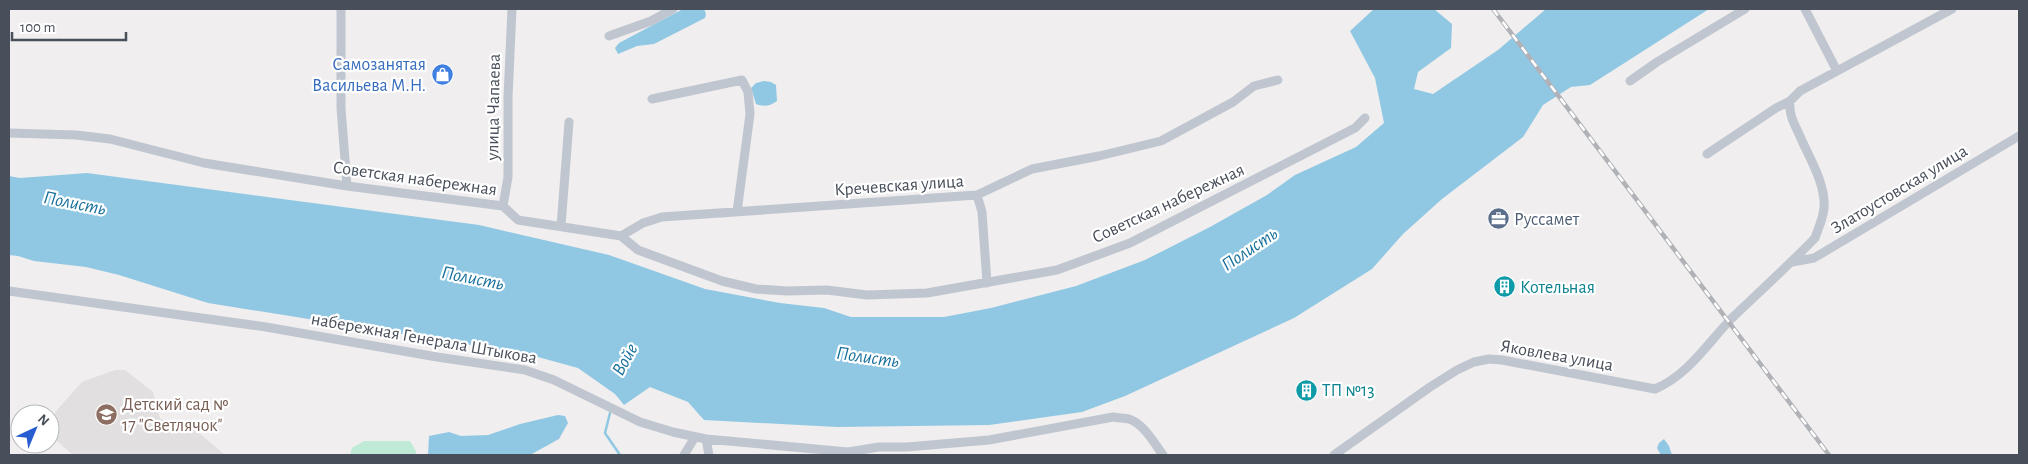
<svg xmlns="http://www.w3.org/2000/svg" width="2028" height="464" font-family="'Alegreya Sans',sans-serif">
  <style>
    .education { fill: #e1dfdf }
    .green { fill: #bfebd6 }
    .water { fill: #90c8e4 }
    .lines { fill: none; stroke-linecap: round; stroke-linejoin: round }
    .stream { stroke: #90c8e4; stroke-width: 2.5 }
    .minor { stroke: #c0c6cf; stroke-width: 9 }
    .rail-casing { stroke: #b1b2b8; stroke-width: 4.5 }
    .rail { stroke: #fff; stroke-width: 2.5; stroke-dasharray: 8; stroke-linecap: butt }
    .labels { text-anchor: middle; stroke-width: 4.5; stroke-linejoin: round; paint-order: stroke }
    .shop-label { font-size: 18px; fill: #366cbe; stroke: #fff; text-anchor: end }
    .street-label { font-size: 18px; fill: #484f5a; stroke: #fff }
    .service-label { font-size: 18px; fill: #4e5e75; stroke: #fff; text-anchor: start }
    .culture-label { font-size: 18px; fill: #0d838f; stroke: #fff; text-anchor: start }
    .education-label { font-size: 18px; fill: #785e54; stroke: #fff; text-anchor: start }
    .water-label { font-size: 19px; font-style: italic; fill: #18709c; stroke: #fff }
  </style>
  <rect width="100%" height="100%" fill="#f0eeee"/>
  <!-- education -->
  <path class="education" d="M115 370H125L153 392 160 419 197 431 225 455H73L50 435V421L57 410 82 382Z"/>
  <!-- green -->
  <path class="green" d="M364 441H410L416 451V455H350L352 448Z"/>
  <!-- water -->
  <path class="water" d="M683 9H704L706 14 705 18 654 44 637 46 618 54 615 48 619 43Z
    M1374 9H1434L1452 24 1451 48 1418 72 1414 89 1433 94 1498 50 1546 9H1709L1590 85 1571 87 1543 105 1523 137 1442 199 1403 234 1372 269 1294 318 1125 396 1082 412 989 425 837 427 704 420 688 402 650 387 624 405 615 394 578 368 527 354 208 303 119 275 86 267 34 261 18 256 9 255V176L20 178 87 173 479 225 609 255 705 289 780 303 824 308 851 317H944L991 308 1076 286 1145 260 1210 227 1267 195 1295 175 1356 147 1384 123 1375 78 1350 31Z
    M764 81 771 82 776 85 777 101C770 106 765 107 756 104L751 88 756 83Z
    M558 415 565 416 568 423 559 439 530 455H428L429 436 449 432 461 436 488 435 520 424Z
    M1664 439 1669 446 1672 455H1661L1657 448 1659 443Z"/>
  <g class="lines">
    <!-- stream -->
    <path class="stream" d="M610 413 605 433 620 455"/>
    <!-- minor -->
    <path class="minor" d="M341 9V108L347 186
      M1805 9 1837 71
      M609 36 651 21 673 9
      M1630 81 1657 62 1745 9
      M652 99 742 80 748 92 750 114 737 212
      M9 133 76 135 110 139 204 163 347 186 503 206 518 220 621 236 638 250 722 281 756 289 788 291 827 290 867 295 927 293 1057 270 1130 243 1355 128 1365 118
      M1707 154 1776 108 1790 101 1800 91 1952 9
      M977 195 982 212 987 283
      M503 206 508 177V97L512 9
      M561 226 569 122
      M621 236 643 223 662 217 977 195 1032 169 1099 156 1161 141 1233 102 1254 86 1278 80
      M1792 262 1814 258 2019 136
      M9 291 266 327 437 357 525 370 554 380 640 422 673 432 706 439 848 452 879 447H907L989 440 1113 417C1118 418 1124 418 1129 419 1144 424 1154 443 1163 455
      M706 439 709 455
      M684 455 695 437
      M1334 455 1430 387 1457 370 1474 362 1489 359 1502 360 1655 389C1688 375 1707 344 1731 319 1759 292 1788 266 1815 238 1818 229 1823 219 1824 208 1826 183 1808 156 1799 134 1793 121 1789 115 1790 101"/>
    <defs>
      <path id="rail" d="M1493 9 1829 455"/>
    </defs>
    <!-- rail casing -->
    <use href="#rail" class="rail-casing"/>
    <!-- rail -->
    <use href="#rail" class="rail"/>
  </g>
  <!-- icons -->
  <defs>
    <symbol id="shop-disc" viewBox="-11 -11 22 22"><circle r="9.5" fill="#3f7fe0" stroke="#fff"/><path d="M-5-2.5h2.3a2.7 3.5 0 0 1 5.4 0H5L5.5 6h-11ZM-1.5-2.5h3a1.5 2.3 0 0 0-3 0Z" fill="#fff"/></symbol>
    <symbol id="office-disc" viewBox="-11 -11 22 22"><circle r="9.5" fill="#5c6f8a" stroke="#fff"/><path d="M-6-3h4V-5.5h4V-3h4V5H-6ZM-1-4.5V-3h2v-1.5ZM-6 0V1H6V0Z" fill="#fff"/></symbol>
    <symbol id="building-disc" viewBox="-11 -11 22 22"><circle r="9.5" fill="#0f9aa8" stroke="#fff"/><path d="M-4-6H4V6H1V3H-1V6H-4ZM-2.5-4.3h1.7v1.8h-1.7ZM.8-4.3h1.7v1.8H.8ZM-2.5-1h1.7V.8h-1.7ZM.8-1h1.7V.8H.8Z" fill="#fff"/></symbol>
    <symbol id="school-disc" viewBox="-11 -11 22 22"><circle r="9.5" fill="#8d6e63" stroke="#fff"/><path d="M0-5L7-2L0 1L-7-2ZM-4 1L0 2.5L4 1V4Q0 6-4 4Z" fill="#fff"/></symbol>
  </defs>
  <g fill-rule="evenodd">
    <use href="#shop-disc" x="430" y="62" width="25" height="25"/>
    <use href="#office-disc" x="1486" y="206" width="25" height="25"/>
    <use href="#building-disc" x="1492" y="274" width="25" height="25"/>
    <use href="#building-disc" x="1294" y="378" width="25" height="25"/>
    <use href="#school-disc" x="94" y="402" width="25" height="25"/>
  </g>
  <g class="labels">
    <!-- shop labels -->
    <g class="shop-label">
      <text x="426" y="70">Самозанятая<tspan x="426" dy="21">Васильева М.Н.</tspan></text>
    </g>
    <!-- street labels -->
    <g class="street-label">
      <text transform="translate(493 107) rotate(-89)" y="6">улица Чапаева</text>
      <text transform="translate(415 178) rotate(8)" y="6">Советская набережная</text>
      <text transform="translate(899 185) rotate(-4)" y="6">Кречевская улица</text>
      <text transform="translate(1899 189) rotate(-31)" y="6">Златоустовская улица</text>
      <text transform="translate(1168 203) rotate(-25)" y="6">Советская набережная</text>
      <text transform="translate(424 338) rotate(10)" y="6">набережная Генерала Штыкова</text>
      <text transform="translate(1557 355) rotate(10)" y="6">Яковлева улица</text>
    </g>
    <!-- service labels -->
    <g class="service-label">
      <text x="1514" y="225">Руссамет</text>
    </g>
    <!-- culture labels -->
    <g class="culture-label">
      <text x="1520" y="293">Котельная</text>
      <text x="1322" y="396">ТП №13</text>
    </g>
    <!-- education labels -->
    <g class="education-label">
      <text x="122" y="410">Детский сад №<tspan x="122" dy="21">17 "Светлячок"</tspan></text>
    </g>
    <!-- water labels -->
    <g class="water-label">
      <text transform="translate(75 202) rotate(11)" y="7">Полисть</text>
      <text transform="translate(1249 248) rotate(-34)" y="7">Полисть</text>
      <text transform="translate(473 277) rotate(11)" y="7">Полисть</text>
      <text transform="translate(868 356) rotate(8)" y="7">Полисть</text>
      <text transform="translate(624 359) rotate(-61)" y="7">Войе</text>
    </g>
  </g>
  <!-- border -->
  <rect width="2028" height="464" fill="none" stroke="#484f5a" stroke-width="20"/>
  <!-- north arrow -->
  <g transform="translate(35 429) rotate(44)"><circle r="24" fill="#ffffff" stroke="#b6b9bd"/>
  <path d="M0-4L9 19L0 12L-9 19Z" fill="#285cd1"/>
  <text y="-8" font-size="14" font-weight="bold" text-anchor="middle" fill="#484f5a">N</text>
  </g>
  <!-- scale -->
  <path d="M12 32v8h114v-8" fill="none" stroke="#484f5a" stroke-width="2.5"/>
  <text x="20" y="32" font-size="15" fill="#484f5a" stroke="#ffffff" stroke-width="4" paint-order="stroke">100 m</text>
</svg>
